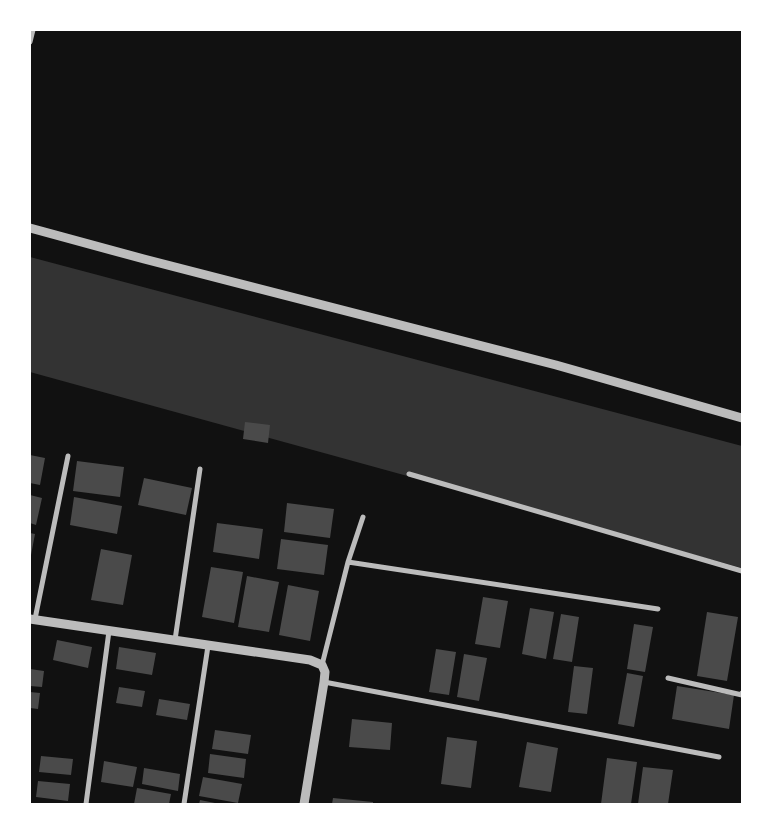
<svg xmlns="http://www.w3.org/2000/svg" width="772" height="834" font-family="'Zilla Slab',serif">
  <style>
    .water { fill: #333 }
    .building { fill: #4a4a4a }
    .lines { fill: none; stroke-linecap: round; stroke-linejoin: round }
    .minor { stroke: #bcbcbc; stroke-width: 5 }
    .tertiary { stroke: #bcbcbc; stroke-width: 9 }
  </style>
  <rect width="100%" height="100%" fill="#111"/>
  <!-- water -->
  <path class="water" d="M30 257 742 446V568L30 372Z"/>
  <!-- building -->
  <path class="building" d="M245 422 270 425 268 443 243 439Z
    M30 455 45 458 40 485 30 483Z
    M77 461 124 467 120 497 73 491Z
    M144 478 192 488 186 515 138 505Z
    M30 495 42 498 36 525 30 523Z
    M74 497 122 506 117 534 70 525Z
    M287 503 334 509 330 538 284 532Z
    M217 523 263 529 259 559 213 552Z
    M30 533 35 534 31 555 30 554Z
    M281 539 328 545 324 575 277 569Z
    M101 549 132 555 123 605 91 600Z
    M211 567 243 572 234 623 202 617Z
    M247 576 279 582 269 632 238 627Z
    M288 585 319 591 310 641 279 635Z
    M483 597 508 601 500 648 475 644Z
    M530 608 554 612 546 659 522 654Z
    M707 612 738 617 727 681 697 676Z
    M561 614 579 617 572 662 553 659Z
    M634 624 653 627 645 672 627 669Z
    M57 640 92 647 88 668 53 660Z
    M119 647 156 653 152 675 116 669Z
    M436 649 456 652 449 695 429 692Z
    M464 654 487 658 479 701 457 697Z
    M574 666 593 668 587 714 568 712Z
    M30 669 44 671 42 687 30 686Z
    M627 673 643 676 634 727 618 724Z
    M677 686 734 695 729 729 672 719Z
    M119 687 145 691 142 707 116 703Z
    M30 692 40 693 38 709 30 708Z
    M159 699 190 704 187 720 156 715Z
    M352 719 392 723 390 750 349 747Z
    M215 730 251 735 248 754 212 749Z
    M447 737 477 741 471 788 441 784Z
    M527 742 558 748 551 792 519 787Z
    M210 754 246 759 244 778 208 773Z
    M41 756 73 759 71 775 39 772Z
    M607 758 637 762 631 804H601Z
    M104 761 137 767 133 787 101 782Z
    M643 767 673 770 668 804H638Z
    M144 768 180 774 178 791 142 784Z
    M203 777 242 784 238 803 199 796Z
    M38 781 70 784 68 801 36 797Z
    M137 788 171 794 169 804H134Z
    M333 798 373 802V804H332Z
    M200 800 215 803V804H199Z"/>
  <g class="lines">
    <!-- minor -->
    <path class="minor" d="M30 42 33 30
      M409 474 742 571
      M348 562 658 609
      M35 619 68 456
      M175 640 200 469
      M322 665 348 562 363 517
      M668 678 742 695V693
      M324 682 719 757
      M86 804 109 631
      M184 804 208 646"/>
    <!-- tertiary -->
    <path class="tertiary" d="M30 228 144 259 556 365 742 418
      M30 619 310 660 322 665 325 672 324 682 304 804"/>
  </g>
  <!-- border -->
  <rect width="772" height="834" fill="none" stroke="#ffffff" stroke-width="62"/>
</svg>
